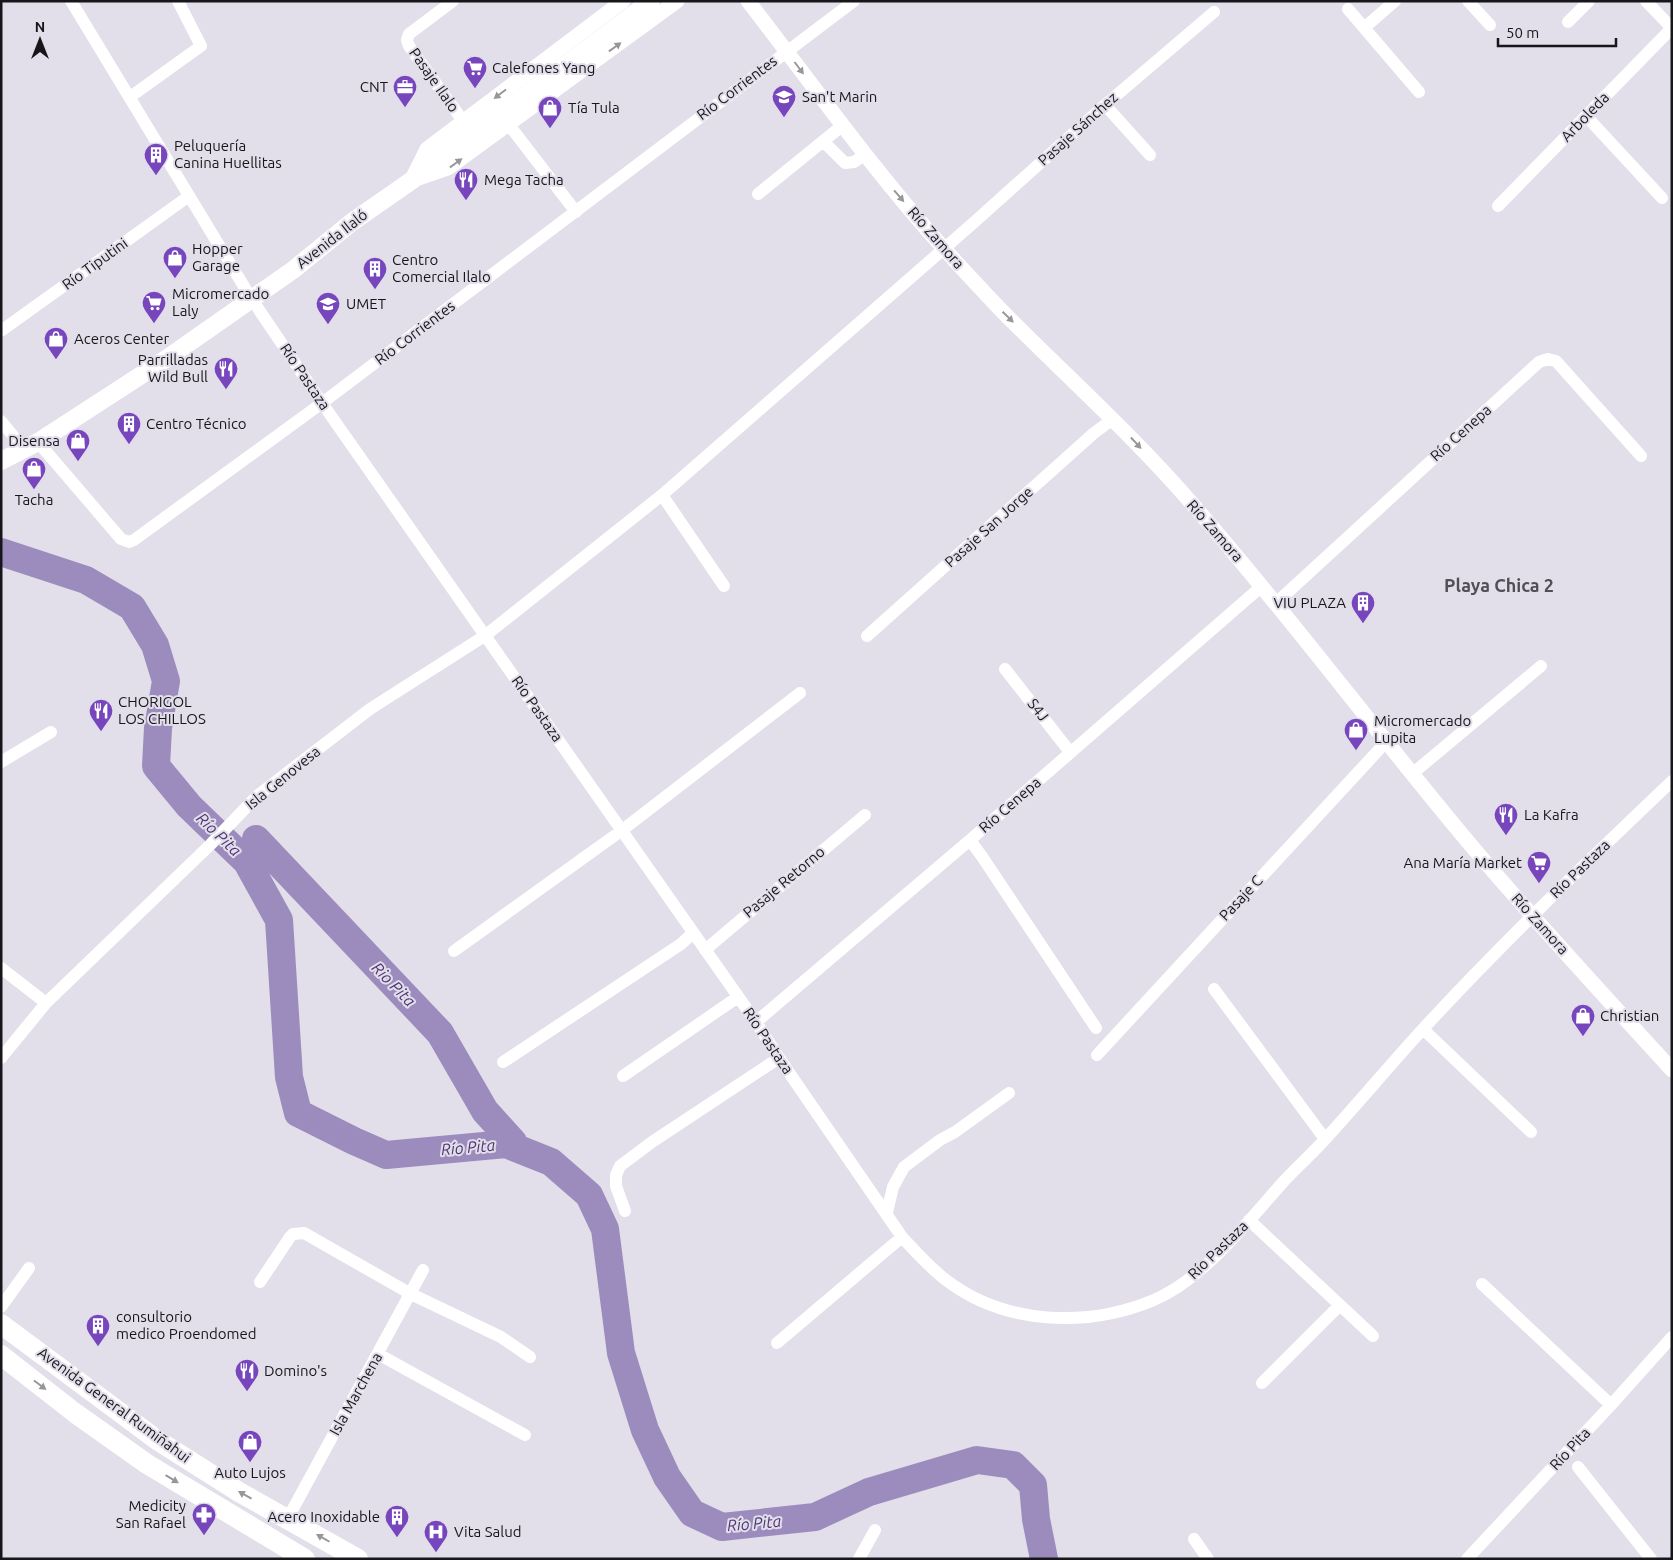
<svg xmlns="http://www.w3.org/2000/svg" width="1673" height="1560" font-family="Ubuntu,sans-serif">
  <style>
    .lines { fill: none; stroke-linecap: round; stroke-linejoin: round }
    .river { stroke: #9c8cbd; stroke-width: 28 }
    .minor { stroke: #fff; stroke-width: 12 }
    .tertiary { stroke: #fff; stroke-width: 15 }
    .secondary { stroke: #fff; stroke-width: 18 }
    .trunk { stroke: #fff; stroke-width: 20 }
    .oneway { fill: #979698 }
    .labels { text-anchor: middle; stroke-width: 4; stroke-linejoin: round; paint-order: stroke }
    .poi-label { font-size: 15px; fill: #17161a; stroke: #e2deea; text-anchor: start }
    .street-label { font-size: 15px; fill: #17161a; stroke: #e2deea }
    .water-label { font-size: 16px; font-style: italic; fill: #4c3573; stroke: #e2deea }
    .quarter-label { font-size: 18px; font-weight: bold; fill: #524f59; stroke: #e2deea }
  </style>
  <rect width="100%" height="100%" fill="#e2deea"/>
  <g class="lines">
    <!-- river -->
    <path class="river" d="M1 552 86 580 132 607 155 645 166 681 158 728 156 766 189 806 247 862 279 920 289 1077 298 1113 354 1141 386 1155 506 1144 551 1162 589 1195 605 1229 621 1353 645 1430 667 1477 692 1513 722 1527 815 1517 869 1492 977 1460 1013 1465 1033 1485 1036 1519 1044 1559
      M256 839 440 1033 485 1111 513 1142"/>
    <!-- minor -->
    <path class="minor" d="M71 1 251 298 322 403 756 1022 779 1058 902 1237C916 1252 929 1267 946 1280 1005 1325 1087 1328 1154 1300 1205 1278 1248 1221 1285 1180 1299 1165 1314 1152 1328 1136 1360 1101 1390 1065 1422 1030 1502 943 1587 862 1672 781
      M453 1 409 34 407 40 409 46 463 121
      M1468 1 1490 25
      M1646 1 1672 28
      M1348 9 1419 92
      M1568 22 1589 1
      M1364 28 1395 1
      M130 97 201 46 178 1
      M1105 105 1150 155
      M1586 116 1662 198
      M509 125 576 212
      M824 142 845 163 854 162 866 154
      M758 194 843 125
      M1498 206 1672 28
      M1 331 189 196
      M1 421 24 449
      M38 442 121 539 129 542 134 540 322 403 854 1
      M662 495 724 586
      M1276 603 1539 362 1548 359 1556 361 1641 456
      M867 636 1094 433 1113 419
      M1005 669 1070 752
      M1 762 51 732
      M1412 774 1541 666
      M970 840 983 858 1096 1028
      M705 950 865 815
      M454 951 621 831 800 693
      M1 968 46 1003
      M1214 989 1325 1139
      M756 1022 970 840 1262 586
      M1423 1029 1531 1132
      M1097 1055 1386 742
      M1 1058 46 1003 210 845 257 796 370 709 486 635 662 495 971 225 1105 105 1214 12
      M503 1062 681 944 693 933
      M623 1076 738 997
      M625 1211 616 1186V1175L620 1166 652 1142 779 1058
      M887 1212 893 1187 904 1167 940 1140 955 1132 1009 1093
      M1249 1220 1373 1336
      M260 1282 290 1237 293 1234 304 1233 411 1294 501 1337 530 1357
      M1482 1284 1611 1405
      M1 1307 29 1268
      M777 1343 902 1237
      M378 1354 525 1435
      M1262 1383 1340 1305
      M1578 1467 1651 1559
      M288 1518 423 1270
      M1194 1539 1208 1559
      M859 1559 875 1530
      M1467 1559 1611 1405 1672 1337"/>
    <!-- tertiary -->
    <path class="tertiary" d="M748 1C813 85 875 173 947 252 964 271 982 290 1000 309 1065 375 1134 436 1194 506 1288 614 1373 728 1464 837 1531 917 1602 993 1672 1070
      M419 178 448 168 677 1
      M411 181 427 149 623 1"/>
    <!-- secondary -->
    <path class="secondary" d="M1 461 38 442 166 359 293 270 352 222 411 181 651 1"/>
    <!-- trunk -->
    <path class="trunk" d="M1 1324 157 1440 239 1492 358 1559
      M1 1355 75 1413 147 1464 305 1559"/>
  </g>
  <!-- one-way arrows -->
  <defs><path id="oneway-solid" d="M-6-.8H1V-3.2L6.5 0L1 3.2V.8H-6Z" transform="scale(1.25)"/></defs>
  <g class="oneway">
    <use href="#oneway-solid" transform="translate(615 47) rotate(-36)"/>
    <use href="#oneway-solid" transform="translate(799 68) rotate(53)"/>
    <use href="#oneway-solid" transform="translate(500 94) rotate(143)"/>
    <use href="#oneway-solid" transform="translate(456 163) rotate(-36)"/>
    <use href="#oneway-solid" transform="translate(899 196) rotate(49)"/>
    <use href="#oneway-solid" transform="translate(1008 317) rotate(44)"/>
    <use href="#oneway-solid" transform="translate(1136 443) rotate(47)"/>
    <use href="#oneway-solid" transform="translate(40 1385) rotate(37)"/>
    <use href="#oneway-solid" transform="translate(172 1479) rotate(31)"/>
    <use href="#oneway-solid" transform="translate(245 1495) rotate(-151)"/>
    <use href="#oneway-solid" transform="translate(323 1538) rotate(-150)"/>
  </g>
  <!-- icons -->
  <defs>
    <symbol id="supermarket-pin" viewBox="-11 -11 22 30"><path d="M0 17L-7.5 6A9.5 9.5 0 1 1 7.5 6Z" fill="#7746bd" stroke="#e2deea"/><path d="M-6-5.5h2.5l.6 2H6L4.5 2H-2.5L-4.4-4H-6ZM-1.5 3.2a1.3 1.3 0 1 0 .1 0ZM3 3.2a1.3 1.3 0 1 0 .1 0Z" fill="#fff"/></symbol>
    <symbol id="office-pin" viewBox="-11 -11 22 30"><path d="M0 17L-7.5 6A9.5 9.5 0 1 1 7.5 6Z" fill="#7746bd" stroke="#e2deea"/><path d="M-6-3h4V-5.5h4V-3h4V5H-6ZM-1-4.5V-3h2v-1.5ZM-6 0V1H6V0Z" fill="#fff"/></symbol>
    <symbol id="school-pin" viewBox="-11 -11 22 30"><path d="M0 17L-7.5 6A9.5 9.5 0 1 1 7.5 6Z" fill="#7746bd" stroke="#e2deea"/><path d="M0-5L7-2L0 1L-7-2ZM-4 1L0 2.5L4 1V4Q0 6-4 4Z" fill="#fff"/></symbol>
    <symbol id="shop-pin" viewBox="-11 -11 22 30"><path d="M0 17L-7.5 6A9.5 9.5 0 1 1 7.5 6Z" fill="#7746bd" stroke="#e2deea"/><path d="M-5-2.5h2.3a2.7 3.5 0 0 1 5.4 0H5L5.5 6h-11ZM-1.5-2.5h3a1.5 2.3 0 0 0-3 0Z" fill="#fff"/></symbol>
    <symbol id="building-pin" viewBox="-11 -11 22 30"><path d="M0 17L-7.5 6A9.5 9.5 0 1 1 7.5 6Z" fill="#7746bd" stroke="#e2deea"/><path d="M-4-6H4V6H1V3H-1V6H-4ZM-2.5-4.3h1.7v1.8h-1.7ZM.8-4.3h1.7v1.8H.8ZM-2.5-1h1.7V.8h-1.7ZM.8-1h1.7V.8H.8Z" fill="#fff"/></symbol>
    <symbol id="restaurant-pin" viewBox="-11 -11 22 30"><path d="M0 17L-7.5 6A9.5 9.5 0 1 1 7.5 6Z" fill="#7746bd" stroke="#e2deea"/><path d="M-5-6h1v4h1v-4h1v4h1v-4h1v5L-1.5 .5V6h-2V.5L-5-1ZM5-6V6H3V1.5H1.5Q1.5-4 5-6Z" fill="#fff"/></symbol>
    <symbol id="university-pin" viewBox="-11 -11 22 30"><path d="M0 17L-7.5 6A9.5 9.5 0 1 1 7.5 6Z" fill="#7746bd" stroke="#e2deea"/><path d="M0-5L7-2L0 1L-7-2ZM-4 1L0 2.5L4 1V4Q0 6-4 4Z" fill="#fff"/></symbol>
    <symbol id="pharmacy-pin" viewBox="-11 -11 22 30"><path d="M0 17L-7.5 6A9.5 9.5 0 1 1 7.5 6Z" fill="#7746bd" stroke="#e2deea"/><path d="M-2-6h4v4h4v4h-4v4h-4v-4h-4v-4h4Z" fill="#fff"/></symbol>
    <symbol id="hospital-pin" viewBox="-11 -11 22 30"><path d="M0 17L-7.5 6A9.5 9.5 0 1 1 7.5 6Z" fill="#7746bd" stroke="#e2deea"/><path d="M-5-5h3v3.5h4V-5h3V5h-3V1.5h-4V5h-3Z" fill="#fff"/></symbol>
  </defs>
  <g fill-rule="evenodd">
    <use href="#supermarket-pin" x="461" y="54" width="28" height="38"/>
    <use href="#office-pin" x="391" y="73" width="28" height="38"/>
    <use href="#school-pin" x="770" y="83" width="28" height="38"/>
    <use href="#shop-pin" x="536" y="94" width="28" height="38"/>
    <use href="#building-pin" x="142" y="141" width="28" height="38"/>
    <use href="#restaurant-pin" x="452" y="166" width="28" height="38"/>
    <use href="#shop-pin" x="161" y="244" width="28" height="38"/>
    <use href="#building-pin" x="361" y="255" width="28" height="38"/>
    <use href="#supermarket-pin" x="140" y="289" width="28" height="38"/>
    <use href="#university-pin" x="314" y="290" width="28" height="38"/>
    <use href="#shop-pin" x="42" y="325" width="28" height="38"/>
    <use href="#restaurant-pin" x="212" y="355" width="28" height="38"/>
    <use href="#building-pin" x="115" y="410" width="28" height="38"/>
    <use href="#shop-pin" x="64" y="427" width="28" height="38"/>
    <use href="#shop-pin" x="20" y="455" width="28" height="38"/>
    <use href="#building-pin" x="1349" y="589" width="28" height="38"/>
    <use href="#restaurant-pin" x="87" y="697" width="28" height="38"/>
    <use href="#shop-pin" x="1342" y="716" width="28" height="38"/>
    <use href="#restaurant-pin" x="1492" y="801" width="28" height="38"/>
    <use href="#supermarket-pin" x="1525" y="849" width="28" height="38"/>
    <use href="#shop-pin" x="1569" y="1002" width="28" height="38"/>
    <use href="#building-pin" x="84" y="1312" width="28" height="38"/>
    <use href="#restaurant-pin" x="233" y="1357" width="28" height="38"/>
    <use href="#shop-pin" x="236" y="1428" width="28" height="38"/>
    <use href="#pharmacy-pin" x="190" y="1501" width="28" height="38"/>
    <use href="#building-pin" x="383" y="1503" width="28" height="38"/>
    <use href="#hospital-pin" x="422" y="1518" width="28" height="38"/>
  </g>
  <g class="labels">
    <!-- poi labels -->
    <g class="poi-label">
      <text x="492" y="73">Calefones Yang</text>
      <text x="388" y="92" text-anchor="end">CNT</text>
      <text x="802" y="102">San't Marin</text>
      <text x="568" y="113">Tía Tula</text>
      <text x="174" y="151">Peluquería<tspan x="174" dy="17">Canina Huellitas</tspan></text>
      <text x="484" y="185">Mega Tacha</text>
      <text x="192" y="254">Hopper<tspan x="192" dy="17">Garage</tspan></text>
      <text x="392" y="265">Centro<tspan x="392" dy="17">Comercial Ilalo</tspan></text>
      <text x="172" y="299">Micromercado<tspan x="172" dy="17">Laly</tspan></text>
      <text x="346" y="309">UMET</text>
      <text x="74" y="344">Aceros Center</text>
      <text x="208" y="365" text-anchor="end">Parrilladas<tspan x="208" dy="17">Wild Bull</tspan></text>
      <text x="146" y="429">Centro Técnico</text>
      <text x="60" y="446" text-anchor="end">Disensa</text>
      <text x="34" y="505" text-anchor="middle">Tacha</text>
      <text x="1346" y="608" text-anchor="end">VIU PLAZA</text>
      <text x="118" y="707">CHORIGOL<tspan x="118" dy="17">LOS CHILLOS</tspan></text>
      <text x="1374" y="726">Micromercado<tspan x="1374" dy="17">Lupita</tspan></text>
      <text x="1524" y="820">La Kafra</text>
      <text x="1522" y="868" text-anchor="end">Ana María Market</text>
      <text x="1600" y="1021">Christian</text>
      <text x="116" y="1322">consultorio<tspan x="116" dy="17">medico Proendomed</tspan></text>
      <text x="264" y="1376">Domino's</text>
      <text x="250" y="1478" text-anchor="middle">Auto Lujos</text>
      <text x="186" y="1511" text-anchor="end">Medicity<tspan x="186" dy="17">San Rafael</tspan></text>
      <text x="380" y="1522" text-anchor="end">Acero Inoxidable</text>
      <text x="454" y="1537">Vita Salud</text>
    </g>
    <!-- street labels -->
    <g class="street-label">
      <text transform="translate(434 80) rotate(55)" y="5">Pasaje Ilalo</text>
      <text transform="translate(737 88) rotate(-37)" y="5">Río Corrientes</text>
      <text transform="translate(1585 117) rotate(-46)" y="5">Arboleda</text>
      <text transform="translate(1078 129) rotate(-42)" y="5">Pasaje Sánchez</text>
      <text transform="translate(936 238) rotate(49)" y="5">Río Zamora</text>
      <text transform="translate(332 239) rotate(-38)" y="5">Avenida Ilaló</text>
      <text transform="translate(95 264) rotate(-36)" y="5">Río Tiputini</text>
      <text transform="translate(415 333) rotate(-37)" y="5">Río Corrientes</text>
      <text transform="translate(305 377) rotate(56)" y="5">Río Pastaza</text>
      <text transform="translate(1461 433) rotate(-42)" y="5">Río Cenepa</text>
      <text transform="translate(989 527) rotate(-42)" y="5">Pasaje San Jorge</text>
      <text transform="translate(1215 531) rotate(49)" y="5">Río Zamora</text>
      <text transform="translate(537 709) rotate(55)" y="5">Río Pastaza</text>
      <text transform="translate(1038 710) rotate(52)" y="5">S4J</text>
      <text transform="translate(283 778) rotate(-39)" y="5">Isla Genovesa</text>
      <text transform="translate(1010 805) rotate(-41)" y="5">Río Cenepa</text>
      <text transform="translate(1580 869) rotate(-44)" y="5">Río Pastaza</text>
      <text transform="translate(784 882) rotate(-40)" y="5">Pasaje Retorno</text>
      <text transform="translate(1241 898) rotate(-47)" y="5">Pasaje C</text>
      <text transform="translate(1540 924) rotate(48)" y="5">Río Zamora</text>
      <text transform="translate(768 1041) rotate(56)" y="5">Río Pastaza</text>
      <text transform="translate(1218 1250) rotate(-44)" y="5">Río Pastaza</text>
      <text transform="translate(356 1394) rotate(-61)" y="5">Isla Marchena</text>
      <text transform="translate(114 1405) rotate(36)" y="5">Avenida General Rumiñahui</text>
      <text transform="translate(1570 1449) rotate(-47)" y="5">Río Pita</text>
    </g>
    <!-- water labels -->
    <g class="water-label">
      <text transform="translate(219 834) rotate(44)" y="6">Río Pita</text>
      <text transform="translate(394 984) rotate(46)" y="6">Rio Pita</text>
      <text transform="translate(468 1147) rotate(-5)" y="6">Río Pita</text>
      <text transform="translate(754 1523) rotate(-5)" y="6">Río Pita</text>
    </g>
    <!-- quarter labels -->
    <g class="quarter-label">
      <text x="1499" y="592">Playa Chica 2</text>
    </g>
  </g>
  <!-- border -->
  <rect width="1673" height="1560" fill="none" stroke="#17161a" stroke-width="5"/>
  <!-- north arrow -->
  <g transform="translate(40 40)" stroke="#e2deea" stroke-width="4" paint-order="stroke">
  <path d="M0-4L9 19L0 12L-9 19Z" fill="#17161a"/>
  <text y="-8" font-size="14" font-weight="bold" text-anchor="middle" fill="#17161a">N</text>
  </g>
  <!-- scale -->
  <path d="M1498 38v8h118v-8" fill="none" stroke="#17161a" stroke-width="2.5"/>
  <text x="1506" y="38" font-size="15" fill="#17161a" stroke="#e2deea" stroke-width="4" paint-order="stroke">50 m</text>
</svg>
